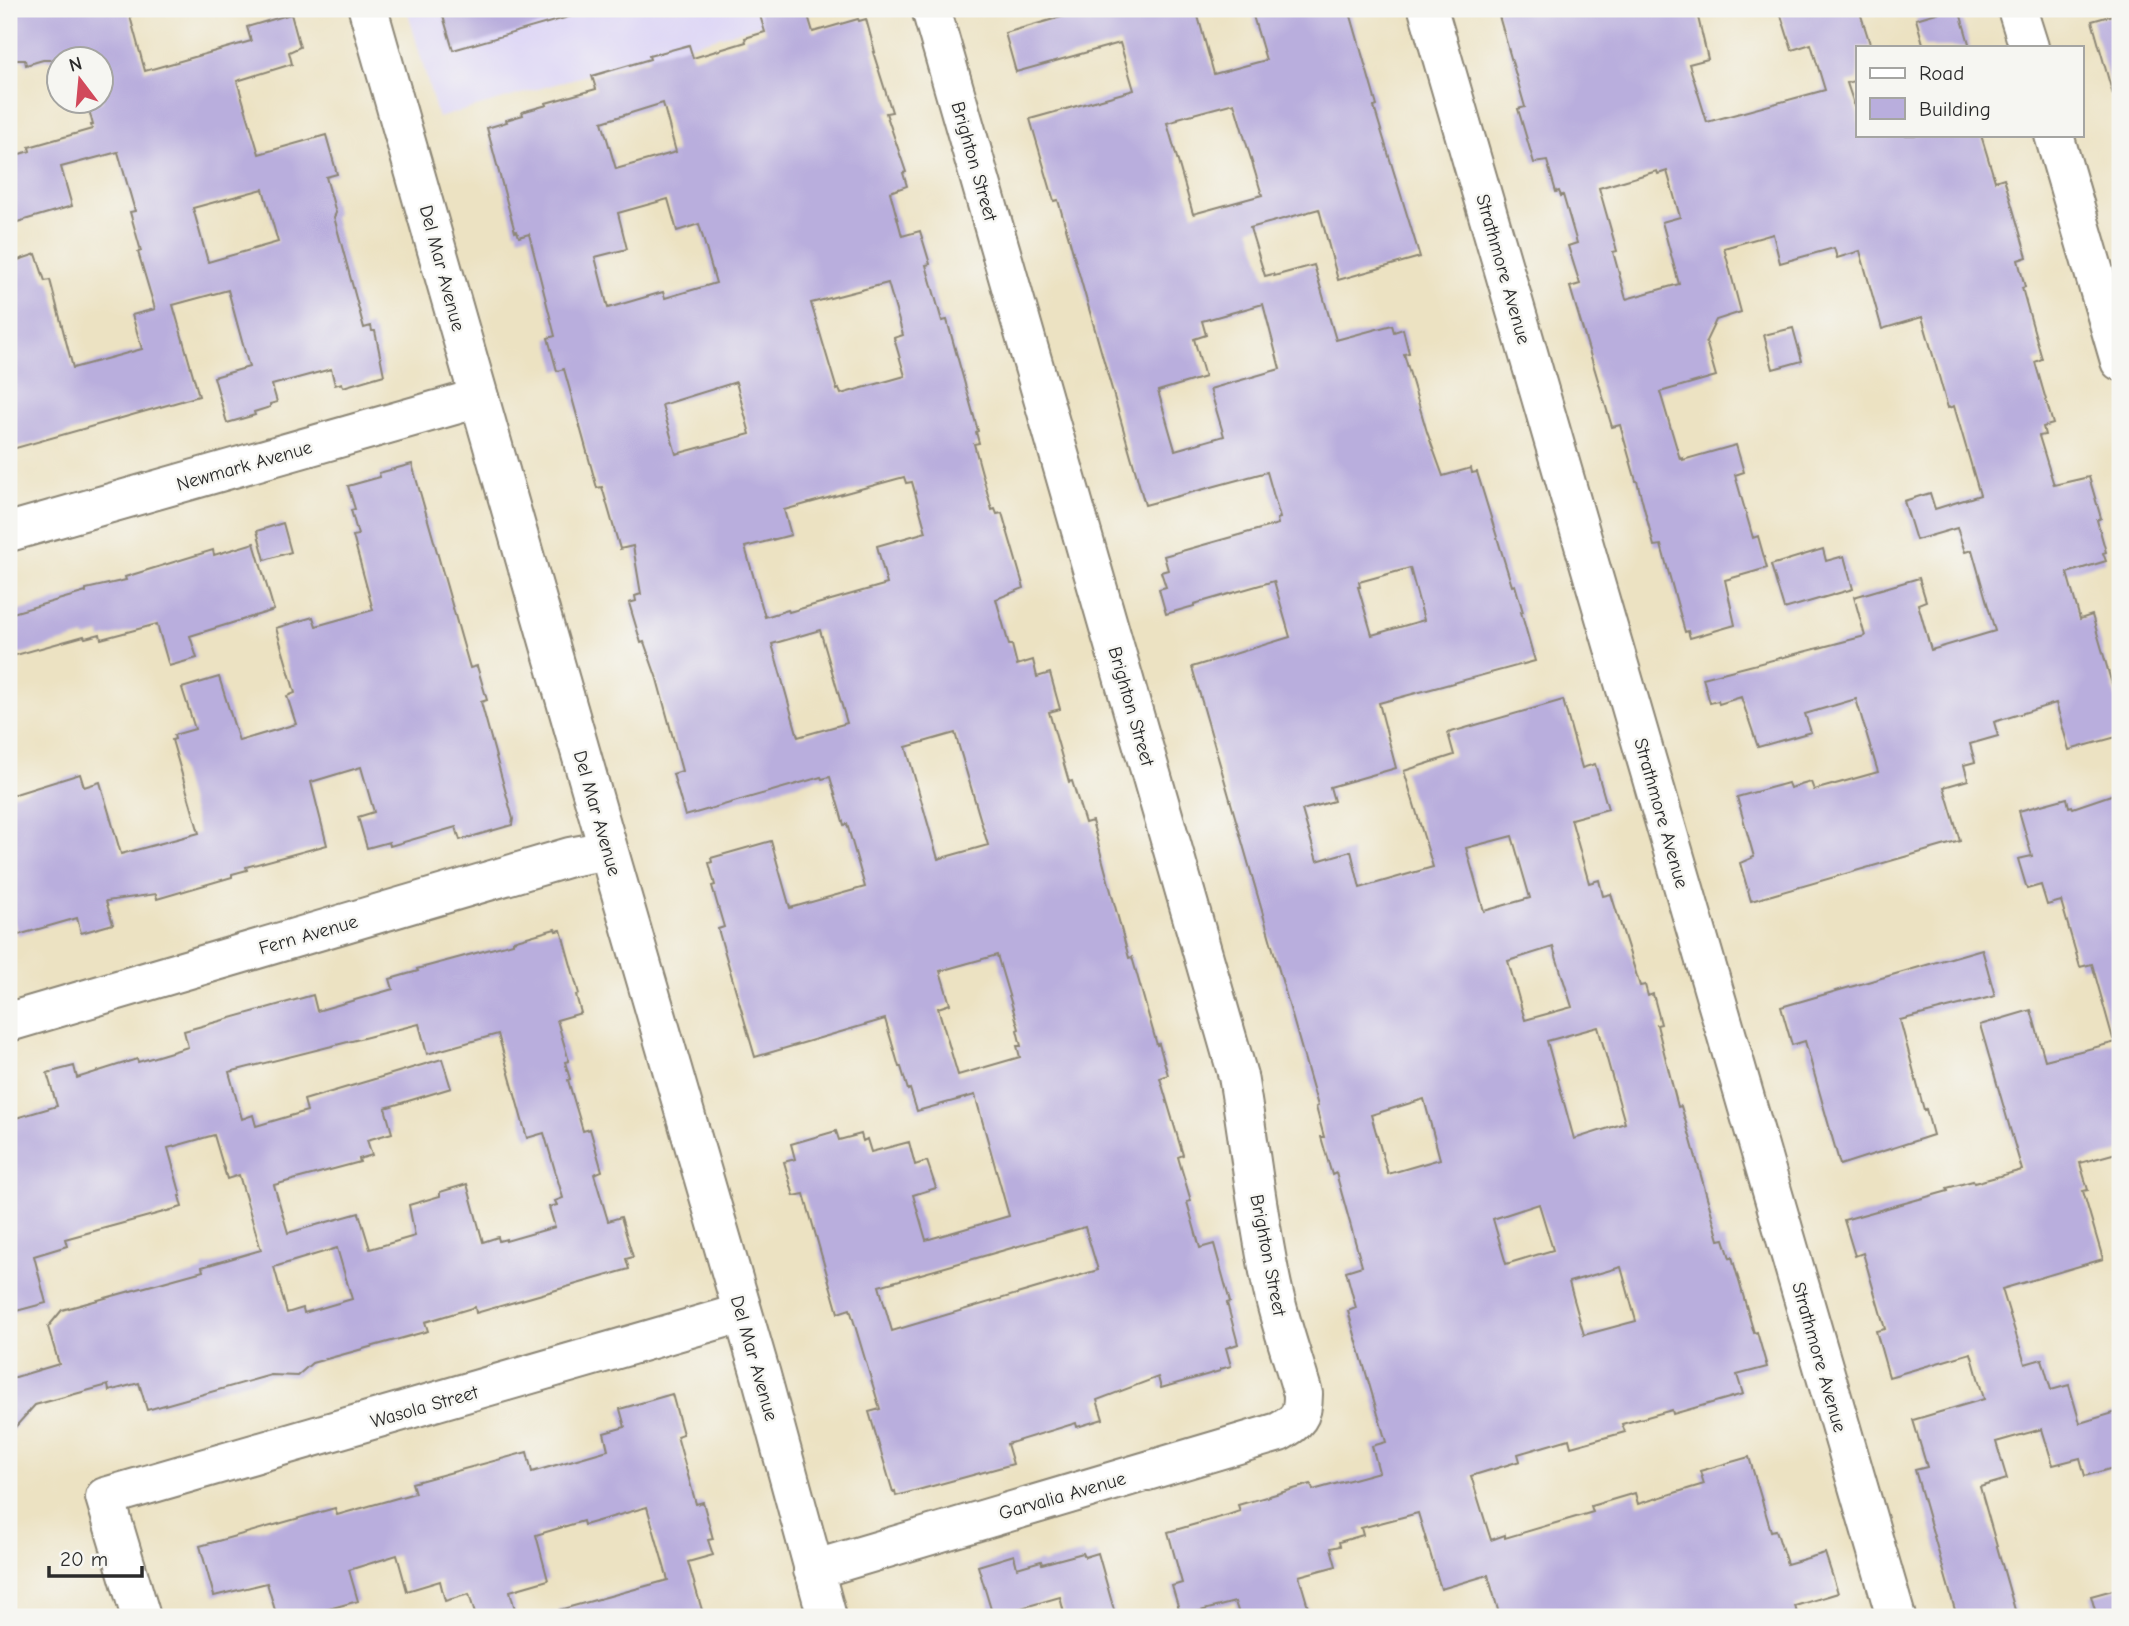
<svg xmlns="http://www.w3.org/2000/svg" width="2129" height="1626" font-family="'Comic Neue',sans-serif">
  <style>
    .built { fill: #ddd5f6 }
    .building { fill: #b9aedd; fill-rule: evenodd }
    .lines { fill: none; stroke-linecap: round; stroke-linejoin: round }
    .minor-casing { stroke: #8c8676; stroke-width: 42 }
    .major-casing { stroke: #8c8676; stroke-width: 42 }
    .minor { stroke: #fff; stroke-width: 38 }
    .major { stroke: #fff; stroke-width: 38 }
    .labels { text-anchor: middle; stroke-width: 5; stroke-linejoin: round; paint-order: stroke }
    .street-label { font-size: 19px; fill: #2b2b2b; stroke: #f6f6f2 }
  </style>
  <rect width="100%" height="100%" fill="#f6f6f2"/>
  <filter id="ink" filterUnits="userSpaceOnUse"><feTurbulence type="fractalNoise" baseFrequency=".0143" numOctaves="2"/><feDisplacementMap in="SourceGraphic" scale="14" xChannelSelector="R" yChannelSelector="G"/><feConvolveMatrix kernelMatrix="1 2 1 2 8 2 1 2 1" color-interpolation-filters="sRGB"/></filter>
  <filter id="wash" filterUnits="userSpaceOnUse"><feTurbulence type="fractalNoise" baseFrequency=".00686" numOctaves="4" result="noise"/><feDisplacementMap in="SourceGraphic" scale="28" xChannelSelector="R" yChannelSelector="G"/><feGaussianBlur stdDeviation="1.57" result="paint"/><feColorMatrix in="noise" values="0 0 0 0 0 0 0 0 0 0 0 0 0 0 0 0 0 1.4 0 .05"/><feComposite in="paint" operator="in"/></filter>
  <g filter="url(#wash)">
    <rect width="100%" height="100%" fill="#ece2c2"/>
    <!-- built -->
    <path class="built" d="M407 9H815L438 118Z"/>
    <g id="blocks">
      <!-- building -->
      <path class="building" d="M9 9H128L145 71 251 41 247 27 291 14 300 47 289 52 292 64 237 81 259 154 326 135 337 174 326 177 336 213 334 217 364 328 371 326 372 331H375L384 375 343 387 342 383 335 385 331 369 272 385 277 402 270 404V407L254 412 255 415 227 423 214 377 249 367 228 290 173 305 199 396 9 450V263L36 254 45 281 50 280 73 368 142 349 132 315 155 309 138 252 141 251 130 212 135 211 118 152 61 167 72 206 14 223 9 205V157L30 151 29 147 92 129 91 125H93L87 102H102V60H43L26 65 25 60H9ZM263 189 278 242 208 262 193 208Z
        M441 9H571L572 16 453 50Z
        M758 9H806L813 32 858 19 859 21 866 19 875 52H873L892 112 886 113 906 172 903 173 907 186 890 192 902 236 920 231 930 264 926 265 942 321 947 320 978 431 976 432 979 443 974 444 992 510 995 509 997 514 1002 513 1024 588 996 599 1009 645H1012L1017 665 1033 660 1037 677 1050 673 1060 709 1049 712 1069 782 1072 781 1085 823 1092 821 1129 958 1132 957 1157 1045 1159 1044 1168 1075 1160 1078 1183 1155 1178 1157 1191 1201 1187 1202 1200 1248 1214 1244 1230 1302 1227 1303 1238 1344 1226 1348 1231 1366 1220 1369V1371L1161 1388 1158 1377 1097 1400 1103 1419 1077 1427 1076 1423 1007 1444 1013 1464 896 1496 895 1491 893 1492 869 1412 880 1409 850 1309 838 1313 804 1194 794 1196 784 1162 795 1159 791 1144 836 1131 839 1140 861 1134 863 1141 867 1139 871 1152 909 1142 915 1165 927 1161 936 1188 913 1195 926 1240 1009 1216 975 1095 917 1111 910 1089 908 1090 901 1067H899L885 1019 755 1057 718 929 724 927 712 886 715 885 709 863 712 862 711 858 771 841 790 908 865 887 847 824 844 825 830 777 822 779 821 777 685 816 673 774 682 771 657 679 644 642 641 643 629 603 636 601 635 596 641 594 633 546 620 549 602 487 597 488 564 369 557 371 548 338 555 336 529 234 519 237 517 231 515 232 487 128 507 122 506 120 523 115 522 112 547 105 546 103 596 89 592 76 650 59 649 56 689 45 693 58 746 42 745 38 765 32ZM663 103 676 152 616 169 602 122ZM668 199 677 231 699 224 716 283 665 298 663 292 608 308 595 257 627 249 618 213ZM888 283 903 335 894 338 905 376 841 394 839 389 837 390 811 303ZM736 382 750 434 676 454 662 405ZM904 477 906 483 912 482 926 532 877 546 887 584 789 612 788 610 765 617 745 547 791 535 784 510ZM820 630 847 723 798 737 772 644ZM955 733 988 845 938 859 906 747ZM997 955 1019 1029 1017 1030 1021 1046H1017L1020 1057 958 1075 938 1008 950 1004 940 971ZM1085 1227 1098 1270 892 1331 879 1286Z
        M1089 9H1196L1214 74 1266 60 1251 9H1349L1377 106 1374 107 1388 153 1420 257 1338 280 1319 209 1250 228 1265 276 1273 274 1274 276 1314 265 1336 340 1392 325 1394 332 1403 329 1409 353 1404 354 1427 432 1443 476 1471 468 1472 473 1477 472 1512 586 1515 585 1523 612H1521L1535 661 1379 703 1396 768 1330 787 1334 801 1302 810 1317 861 1351 851 1360 888 1433 867 1404 771 1454 755 1448 733 1563 700 1582 768 1595 764 1608 809 1571 819 1589 883 1599 880 1603 896 1611 894 1640 986 1645 985 1648 996 1653 994 1661 1024 1657 1025 1678 1107 1681 1106 1691 1140 1719 1240 1724 1239 1730 1258 1732 1257 1754 1333 1757 1332 1767 1367 1737 1375 1743 1394 1673 1414 1672 1410 1622 1424 1625 1432 1571 1447 1569 1439 1518 1454 1520 1461 1471 1476 1491 1540 1505 1535V1538L1593 1512 1591 1506 1635 1493 1638 1504 1704 1484 1700 1471 1749 1457 1771 1531 1776 1530 1787 1564 1825 1553 1838 1593 1795 1606 1798 1617H1500L1488 1575 1441 1589 1418 1513 1361 1528 1363 1535 1339 1542 1340 1546 1331 1548 1336 1566 1299 1576 1311 1617H1240L1235 1602 1181 1616 1172 1586 1182 1583 1168 1532 1228 1515 1240 1511 1238 1505 1311 1484 1313 1490 1379 1472 1372 1446 1386 1442 1348 1311 1356 1308 1346 1271 1362 1266 1336 1173 1332 1175 1321 1137H1324L1316 1107 1318 1106 1192 667 1290 637 1274 581 1194 604V606L1166 614 1159 589 1166 587 1161 572 1168 570 1164 556 1278 524 1277 519 1280 518 1267 472 1145 505 1058 200 1054 201 1030 119 1134 90 1120 43 1016 72 1005 33ZM1234 103 1262 195 1193 214 1167 123 1178 120V118ZM1263 304 1280 369 1210 389 1224 436 1175 450 1158 391 1205 377 1194 339 1206 335 1202 321ZM1410 568 1424 620 1372 635 1358 587H1360L1359 582ZM1512 836 1530 898 1484 911 1466 848ZM1553 947 1572 1007 1525 1020 1508 961ZM1598 1027 1625 1123 1574 1139 1547 1041ZM1424 1099 1440 1159 1388 1174 1371 1115ZM1539 1204 1553 1250 1506 1264 1493 1219ZM1621 1267 1636 1321 1584 1335 1569 1282Z
        M1497 9H1696L1708 59 1689 64 1707 122 1825 90 1811 44 1792 50 1779 9H1859L1871 47H1858V80L1847 83 1858 116V135H1981L1995 181 2004 178 2027 257 2018 260 2025 287 2022 288 2042 359 2035 362 2053 424 2043 427 2045 435 2039 436 2054 485 2089 477 2101 518 2097 520 2106 552 2103 553 2106 561 2067 573 2080 619 2092 615 2120 712V736L2069 750 2056 703 1994 722 1998 736 1970 744 1975 762 1964 765 1968 780 1944 787 1960 841 1751 901 1740 863 1754 857 1737 797 1788 783 1790 788 1811 782 1814 790 1878 772 1856 699 1805 714 1811 732 1758 747 1741 697 1719 704 1718 701 1710 703 1703 678 1865 636 1854 597 1919 578 1926 601 1918 604 1931 650 1995 631 1972 550 1965 552 1957 528 1916 540 1904 501 1930 493 1935 509 1980 495 1954 406 1948 408 1922 317 1882 329 1860 251 1837 258 1834 248 1780 263 1773 234 1724 248 1741 312 1716 320 1706 341 1716 376 1660 392 1680 459 1683 458V460L1736 445 1744 472 1735 475 1753 538 1758 536 1767 568 1725 580 1735 625 1690 638 1688 631 1685 632 1661 545 1654 546 1637 481H1636L1620 425 1612 427 1570 287 1580 284 1568 246 1577 243 1563 195 1561 196 1559 191 1556 192 1547 161 1534 163 1518 109 1525 107ZM1657 171 1658 174 1667 171 1680 217 1662 222 1679 284 1626 299 1613 252 1617 251 1599 188Z
        M1950 9H1959L1970 47H1924L1916 19Z
        M2120 13V94L2113 95 2092 21Z
        M1793 328 1802 361 1773 369 1764 335Z
        M412 464 470 668 477 666 487 700 481 702 513 819 512 825 460 840 456 827 390 846 389 842 367 848 358 817 374 812 361 767 311 782 327 845 246 867 247 870 232 874V877L157 899 156 894 106 901 113 924 81 933 77 918 18 935 9 904V796L80 774 84 787 100 782 121 854 199 833 172 740 175 739 174 735 195 729 182 688 219 677 239 741 296 724 287 696 295 693 276 628 313 617 316 626 373 610 353 536 358 535 351 510 355 509 348 486 380 477 379 473Z
        M283 523 291 552 265 560 257 531Z
        M254 543 274 610 190 636 197 658 169 666 157 624 101 639 100 634 85 638 84 636 9 657V614L86 592V589L126 580 125 577 213 550 214 555Z
        M1823 549 1826 561 1844 556 1853 589 1784 609 1771 565Z
        M2120 792V1038L2113 1039 2092 964 2080 967 2061 901 2047 905 2041 885 2027 889 2018 859 2032 856 2019 811 2067 798 2069 807 2072 806 2073 808Z
        M555 929 556 931 561 930 579 994 576 995 581 1013 557 1020 569 1061 565 1062 570 1079 568 1080 583 1131 590 1129 602 1171 594 1174 608 1221 621 1217 633 1257 626 1259 629 1269 476 1313 475 1307 425 1322 428 1331 312 1363 297 1376 271 1375 147 1410 139 1383 109 1391 108 1385 35 1405 9 1434V1379L59 1364 48 1327 62 1310 203 1271 202 1267 261 1250 239 1175 227 1179 214 1135 168 1148 181 1196H179L182 1207 65 1239 67 1246 34 1256 46 1303 9 1313V1120L57 1106 47 1073 74 1066 77 1078 137 1059 138 1062 188 1047 184 1031 313 995 317 1011 393 989 390 979 418 971 417 969 513 943V941ZM419 1024 427 1054 498 1034 527 1138 544 1133 563 1198 555 1201 557 1205 549 1207 555 1227 506 1241V1239L499 1241 498 1237 483 1242 467 1184 440 1192V1196L409 1205 415 1236 370 1249 359 1213 288 1233 274 1185 360 1162 359 1159 372 1155 367 1140 392 1133 385 1108 451 1088 442 1059 304 1100 307 1111 256 1126 253 1115 242 1119 229 1072ZM337 1248 352 1299 304 1313 303 1308 287 1313 274 1267Z
        M1982 949 1995 996 1900 1020 1924 1110 1926 1109 1933 1135 1840 1165 1805 1041 1792 1045 1781 1007Z
        M2031 1010 2045 1060 2120 1041V1152L2080 1163 2088 1190 2083 1191 2103 1259 2002 1289 2025 1364 2042 1359 2051 1390 2069 1385 2080 1423 2120 1411V1466L2085 1476 2080 1458 2053 1465 2042 1429 1996 1442 2007 1479 1980 1487 2017 1617H1957L1915 1470 1927 1467 1913 1420 1984 1399 1971 1353 1889 1377 1876 1331 1885 1329 1863 1253 1855 1256 1844 1220 1948 1191 1947 1188 1973 1181 1974 1183 2022 1170 1980 1025Z
        M672 1394 683 1434 677 1436 696 1504 703 1502 713 1539 708 1540 713 1555 688 1562 704 1617H560L559 1610 668 1580 647 1507 584 1525 583 1521 536 1535 548 1580 510 1591 516 1613 502 1617H476L469 1594 445 1601 440 1581 407 1591 397 1555 349 1570 358 1601 299 1617H277L267 1583 214 1596 200 1546 335 1508 337 1515 415 1493 412 1483 527 1452 532 1472 608 1450 604 1433 625 1427 620 1409Z
        M1083 1553 1085 1557 1098 1553 1116 1617H1065L1060 1597 993 1616 978 1566 1014 1555 1017 1568 1041 1561 1042 1564Z
        M2120 1588V1617H2097L2091 1596Z"/>
    </g>
  </g>
  <g filter="url(#ink)">
    <use href="#blocks" fill-opacity="0" stroke="#8c8676" stroke-width="2"/>
    <g class="lines">
      <defs>
        <path id="minor" d="M1428 9 1896 1617
          M2017 9 2029 47
          M2054 135 2120 361
          M9 532 479 398
          M9 1022 570 857 608 850
          M813 1570 1279 1432C1298 1421 1303 1417 1303 1394 1293 1358 1280 1323 1272 1286 1257 1217 1250 1146 1238 1076L931 9
          M141 1617 105 1497 742 1313"/>
        <path id="major" d="M368 9 613 866 761 1375 827 1617"/>
      </defs>
      <!-- minor casing -->
      <use href="#minor" class="minor-casing"/>
      <!-- major casing -->
      <use href="#major" class="major-casing"/>
      <!-- minor -->
      <use href="#minor" class="minor"/>
      <!-- major -->
      <use href="#major" class="major"/>
    </g>
  </g>
  <g class="labels">
    <!-- street labels -->
    <g class="street-label">
      <text transform="translate(975 161) rotate(74)" y="7">Brighton Street</text>
      <text transform="translate(443 268) rotate(75)" y="7">Del Mar Avenue</text>
      <text transform="translate(1504 269) rotate(74)" y="7">Strathmore Avenue</text>
      <text transform="translate(244 465) rotate(-16)" y="7">Newmark Avenue</text>
      <text transform="translate(1132 706) rotate(74)" y="7">Brighton Street</text>
      <text transform="translate(598 813) rotate(74)" y="7">Del Mar Avenue</text>
      <text transform="translate(1662 813) rotate(74)" y="7">Strathmore Avenue</text>
      <text transform="translate(308 934) rotate(-16)" y="7">Fern Avenue</text>
      <text transform="translate(1269 1255) rotate(79)" y="7">Brighton Street</text>
      <text transform="translate(1820 1357) rotate(74)" y="7">Strathmore Avenue</text>
      <text transform="translate(755 1358) rotate(74)" y="7">Del Mar Avenue</text>
      <text transform="translate(424 1406) rotate(-16)" y="7">Wasola Street</text>
      <text transform="translate(1062 1495) rotate(-16)" y="7">Garvalia Avenue</text>
    </g>
  </g>
  <!-- margin -->
  <rect width="2129" height="1626" fill="none" stroke="#f6f6f2" stroke-width="35"/>
  <!-- legend -->
  <rect x="1856" y="46" width="228" height="91" fill="#f6f6f2" stroke="#a5a5a2" stroke-width="2"/>
  <rect x="1870" y="68" width="35" height="10" fill="#ffffff" stroke="#a5a5a2" stroke-width="2"/>
  <text x="1919" y="80" font-size="21" fill="#2b2b2b">Road</text>
  <rect x="1870" y="98" width="35" height="21" fill="#b9aedd" stroke="#a5a5a2" stroke-width="2"/>
  <text x="1919" y="116" font-size="21" fill="#2b2b2b">Building</text>
  <!-- north arrow -->
  <g transform="translate(80 80) rotate(344)"><circle r="33" fill="#f6f6f2" stroke="#a5a5a2" stroke-width="2"/>
  <path d="M0-5L12 26L0 18L-12 26Z" fill="#d1495b"/>
  <text y="-10" font-size="19" font-weight="bold" text-anchor="middle" fill="#2b2b2b">N</text>
  </g>
  <!-- scale -->
  <path d="M49 1566v10h93v-10" fill="none" stroke="#2b2b2b" stroke-width="3.5"/>
  <text x="60" y="1566" font-size="21" fill="#2b2b2b" stroke="#f6f6f2" stroke-width="5" paint-order="stroke">20 m</text>
</svg>
